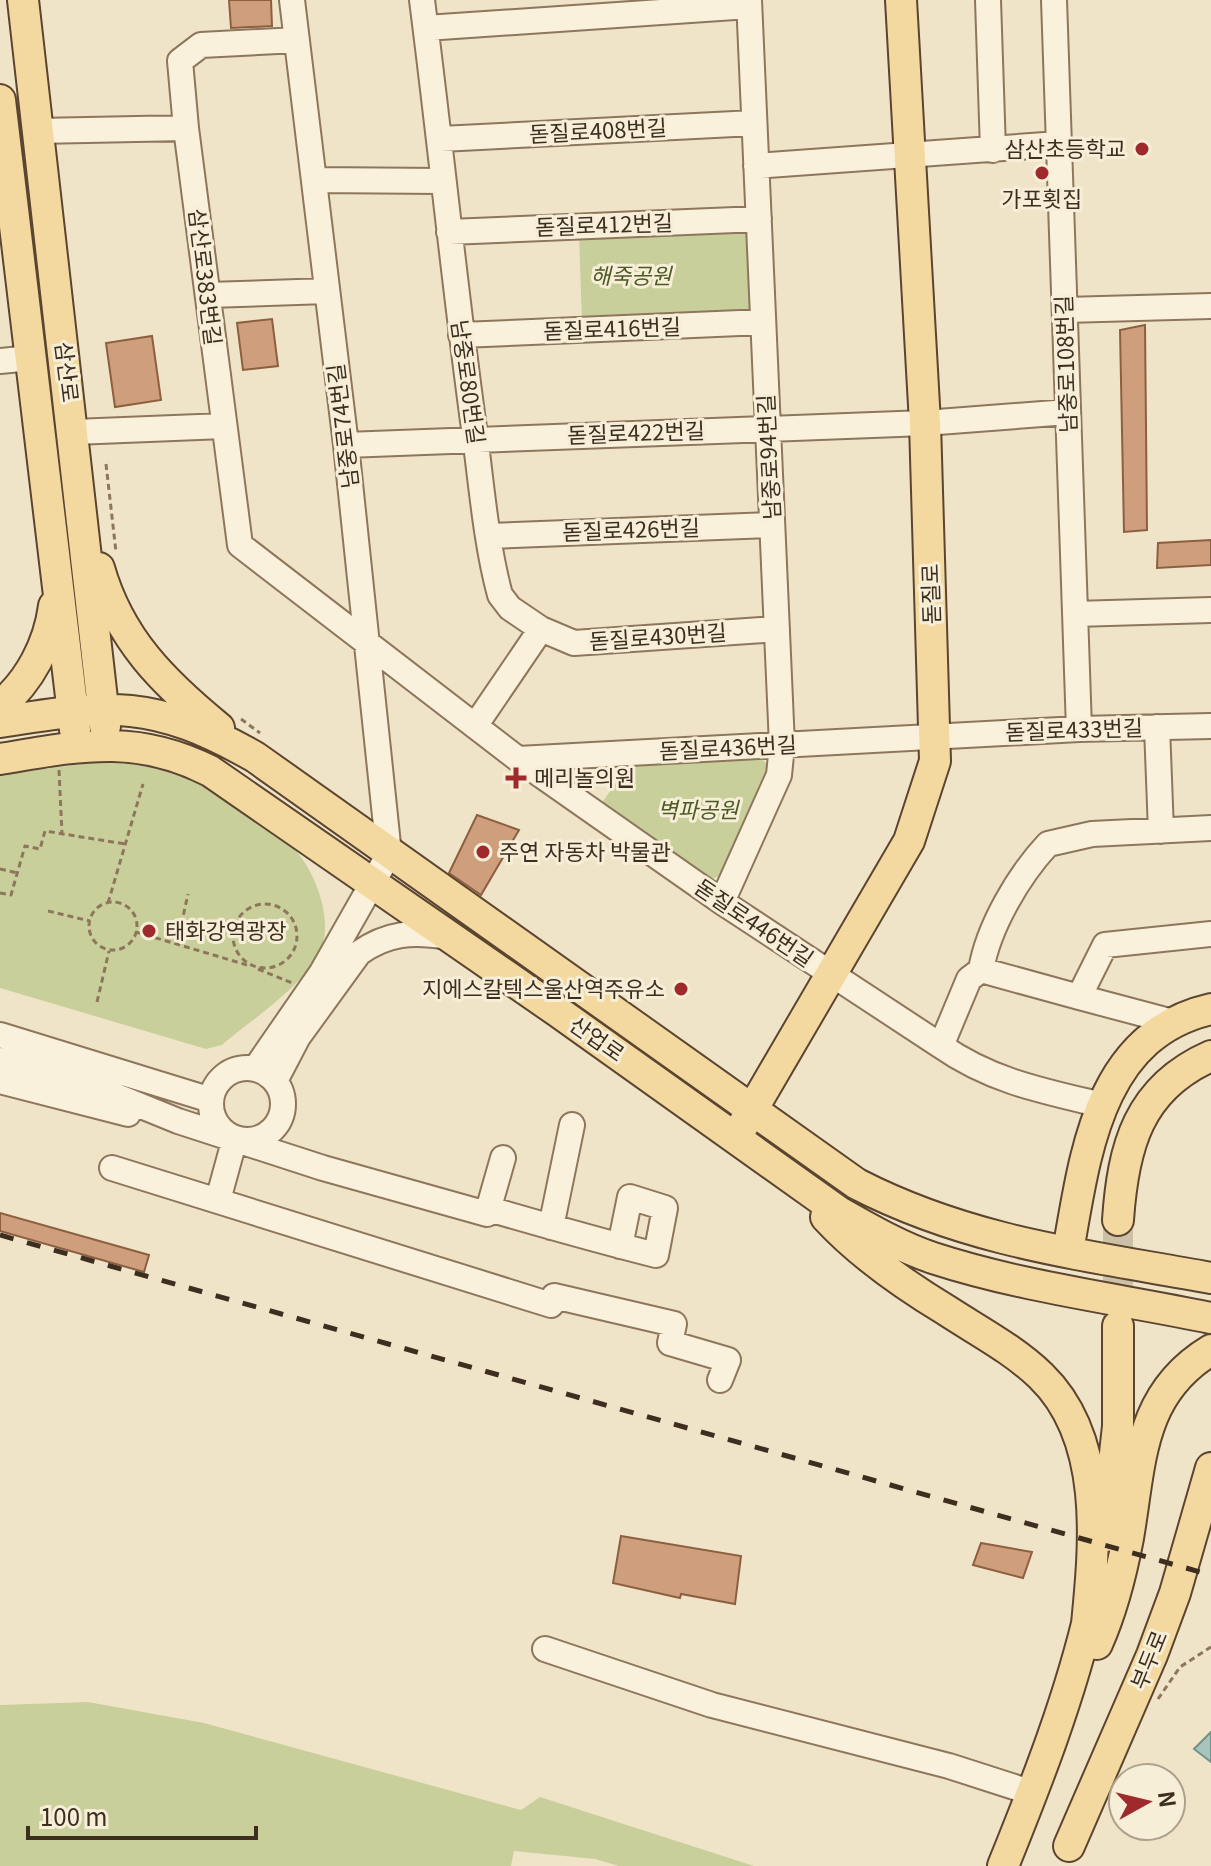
<svg xmlns="http://www.w3.org/2000/svg" width="1211" height="1866" font-family="Georgia,'Noto Sans KR',serif">
  <style>
    .green { fill: #c9cf9b }
    .water { fill: #a9c4bc; stroke: #6f938a; stroke-width: 2 }
    .building { fill: #cf9f7d; stroke: #8d5f41; stroke-width: 2 }
    .lines { fill: none; stroke-linecap: round; stroke-linejoin: round }
    .major-tunnel { stroke: #ccc0a6; stroke-width: 30; stroke-dasharray: 30 15; stroke-linecap: butt }
    .minor-casing { stroke: #8d765c; stroke-width: 28 }
    .major-casing { stroke: #5b4430; stroke-width: 34 }
    .path { stroke: #8d765c; stroke-width: 3; stroke-dasharray: 6 4; stroke-linecap: butt }
    .minor { stroke: #faf1dc; stroke-width: 24 }
    .major { stroke: #f3d9a0; stroke-width: 30 }
    .rail { stroke: #3d2e20; stroke-width: 5; stroke-dasharray: 14 14; stroke-linecap: butt }
    .poi-dot { fill: #9e2a2b; stroke: #f7eed8; stroke-width: 3 }
    .labels { text-anchor: middle; stroke-width: 6; stroke-linejoin: round; paint-order: stroke }
    .street-label { font-size: 22px; fill: #3d2e20; stroke: #f7eed8 }
    .poi-label { font-size: 22px; fill: #3d2e20; stroke: #f7eed8; text-anchor: start }
    .park-label { font-size: 22px; font-style: italic; fill: #4d5a26; stroke: #f7eed8 }
  </style>
  <rect width="100%" height="100%" fill="#f0e4c8"/>
  <!-- green -->
  <path class="green" d="M746 227 750 316 582 323 579 234Z
    M706 758H761L771 769 722 875 712 879 601 804 630 763Z
    M104 761C121 762 142 761 158 766 193 778 274 824 297 852 315 873 331 915 323 943 312 981 252 1019 222 1045L206 1049 0 988V775Z
    M88 1702 204 1723 521 1810 540 1797 754 1866H619L595 1859 514 1851 511 1866H0V1705Z"/>
  <!-- water -->
  <path class="water" d="M1211 1732V1762L1194 1749Z"/>
  <!-- building -->
  <path class="building" d="M229 0H271L272 26 231 28Z
    M272 319 278 366 243 370 237 323Z
    M1145 325 1147 530 1124 532 1120 330Z
    M152 336 161 400 115 407 106 343Z
    M1211 540V565L1157 568 1158 543Z
    M477 815 519 830 481 895 449 873Z
    M0 1213 149 1255 144 1272 0 1231Z
    M621 1536 741 1556 735 1604 681 1594 680 1598 613 1583Z
    M981 1543 1032 1552 1023 1578 973 1565Z"/>
  <g class="lines">
    <!-- major-tunnel -->
    <path class="major-tunnel" d="M1118 1220V1324"/>
    <defs>
      <path id="minor" d="M422 0C440 140 454 281 473 421 481 478 485 539 500 595L510 608 541 629 574 643 777 629
        M988 0 993 150
        M1054 0 1079 729
        M426 28 749 6
        M186 128 180 61 201 45 297 40
        M37 131 186 128 240 545 518 759 722 902 941 1046 969 979 981 970 1079 997 1105 945 1211 934
        M441 139 754 123
        M756 166 1059 144
        M314 180 442 181
        M449 232 759 219
        M208 295 327 291
        M1065 310 1211 306
        M461 335 763 322
        M0 361 31 358
        M74 432 224 426
        M346 445 925 423 1068 412
        M489 536 772 525
        M1075 614 1211 610
        M475 726 541 629
        M1157 727 1161 831
        M518 759 1079 729 1211 726
        M722 902 779 775 782 745 749 0
        M981 970C988 928 1018 876 1048 844L1092 834 1211 828
        M1079 997 1177 1023
        M0 1035 211 1100
        M941 1046C991 1081 1043 1091 1102 1105
        M0 1060 87 1084 178 1121 323 1168 487 1214 503 1158
        M211 1104a36 36 0 1 1 72 0a36 36 0 1 1-72 0Z
        M255 1069 322 972 389 854 346 445 292 0
        M0 1081 128 1114
        M275 1081 298 1037 359 953C387 933 413 931 447 937
        M112 1168 551 1305 554 1296 674 1324 670 1343 728 1360 720 1380
        M218 1200 235 1138
        M489 1209C544 1225 600 1241 656 1255L665 1208 630 1197 620 1246
        M551 1227 572 1125
        M545 1649 712 1705 949 1766 1033 1793"/>
      <path id="major" d="M23 0 105 726
        M0 100 75 730
        M99 568C119 639 164 683 219 728
        M0 706C30 681 49 644 54 606
        M0 722C111 704 153 699 255 757L857 1184C972 1243 1086 1255 1211 1278
        M0 759C79 746 135 733 210 771L557 1011 839 1212C869 1229 900 1247 933 1258 1022 1287 1119 1299 1211 1318
        M742 1127 909 841 935 761 925 423 901 0
        M826 1217C860 1254 903 1284 946 1310 978 1331 1013 1349 1041 1376 1105 1438 1095 1543 1087 1624
        M1118 1220C1123 1147 1138 1088 1211 1056
        M1068 1251C1085 1157 1097 1035 1211 1009
        M1106 1536 1118 1426V1326
        M1097 1644C1112 1610 1121 1575 1128 1538 1141 1463 1138 1394 1211 1350
        M1069 1846 1152 1655 1175 1593 1211 1468
        M1003 1866C1037 1782 1071 1695 1091 1607"/>
    </defs>
    <!-- minor casing -->
    <use href="#minor" class="minor-casing"/>
    <!-- major casing -->
    <use href="#major" class="major-casing"/>
    <!-- path -->
    <path class="path" d="M106 464 116 552
      M241 719 260 733
      M59 770 62 834
      M0 869 18 873
      M0 893 11 895 25 846 40 849 45 831 125 844
      M89 926a24 24 0 1 1 48 0a24 24 0 1 1-48 0Z
      M108 903 143 784
      M233 936a32 32 0 1 1 64 0a32 32 0 1 1-64 0Z
      M48 911 90 921
      M136 932 247 965
      M177 944 188 894
      M258 969 292 983
      M97 1002 109 951
      M1158 1699 1180 1667 1211 1647"/>
    <!-- minor -->
    <use href="#minor" class="minor"/>
    <!-- major -->
    <use href="#major" class="major"/>
    <!-- rail -->
    <path class="rail" d="M0 1235 1211 1575"/>
  </g>
  <!-- markers -->
  <g class="poi-dot">
    <circle cx="1142" cy="149" r="8"/>
    <circle cx="1042" cy="173" r="8"/>
    <path d="M512 766h8v8h8v8h-8v8h-8v-8h-8v-8h8z"/>
    <circle cx="483" cy="852" r="8"/>
    <circle cx="149" cy="931" r="8"/>
    <circle cx="681" cy="989" r="8"/>
  </g>
  <g class="labels">
    <!-- street labels -->
    <g class="street-label">
      <text transform="translate(598 131) rotate(-3)" y="8">돋질로408번길</text>
      <text transform="translate(604 225) rotate(-2)" y="8">돋질로412번길</text>
      <text transform="translate(205 277) rotate(83)" y="8">삼산로383번길</text>
      <text transform="translate(612 329) rotate(-2)" y="8">돋질로416번길</text>
      <text transform="translate(1066 364) rotate(-92)" y="8">남중로108번길</text>
      <text transform="translate(67 372) rotate(83)" y="8">삼산로</text>
      <text transform="translate(468 382) rotate(82)" y="8">남중로80번길</text>
      <text transform="translate(343 426) rotate(-97)" y="8">남중로74번길</text>
      <text transform="translate(636 433) rotate(-2)" y="8">돋질로422번길</text>
      <text transform="translate(769 457) rotate(-93)" y="8">남중로94번길</text>
      <text transform="translate(631 530) rotate(-2)" y="8">돋질로426번길</text>
      <text transform="translate(931 594) rotate(-92)" y="8">돋질로</text>
      <text transform="translate(658 637) rotate(-4)" y="8">돋질로430번길</text>
      <text transform="translate(1074 730) rotate(-2)" y="8">돋질로433번길</text>
      <text transform="translate(728 748) rotate(-3)" y="8">돋질로436번길</text>
      <text transform="translate(754 923) rotate(34)" y="8">돋질로446번길</text>
      <text transform="translate(597 1039) rotate(35)" y="8">산업로</text>
      <text transform="translate(1149 1660) rotate(-68)" y="8">부두로</text>
    </g>
    <!-- poi labels -->
    <g class="poi-label">
      <text x="1126" y="157" text-anchor="end">삼산초등학교</text>
      <text x="1042" y="207" text-anchor="middle">가포횟집</text>
      <text x="534" y="786">메리놀의원</text>
      <text x="499" y="860">주연 자동차 박물관</text>
      <text x="165" y="939">태화강역광장</text>
      <text x="665" y="997" text-anchor="end">지에스칼텍스울산역주유소</text>
    </g>
    <!-- park labels -->
    <g class="park-label">
      <text x="631" y="284">해죽공원</text>
      <text x="698" y="818">벽파공원</text>
    </g>
  </g>
  <!-- north arrow -->
  <g transform="translate(1147 1802) rotate(82)"><circle r="38" fill="#f7eed8" stroke="#ada18e" stroke-width="2"/>
  <path d="M0-6L14 30L0 20L-14 30Z" fill="#9e2a2b"/>
  <text y="-12" font-size="22" font-weight="bold" text-anchor="middle" fill="#3d2e20">N</text>
  </g>
  <!-- scale -->
  <path d="M28 1826v12h228v-12" fill="none" stroke="#3d2e20" stroke-width="4"/>
  <text x="40" y="1826" font-size="24" fill="#3d2e20" stroke="#f7eed8" stroke-width="6" paint-order="stroke">100 m</text>
</svg>
